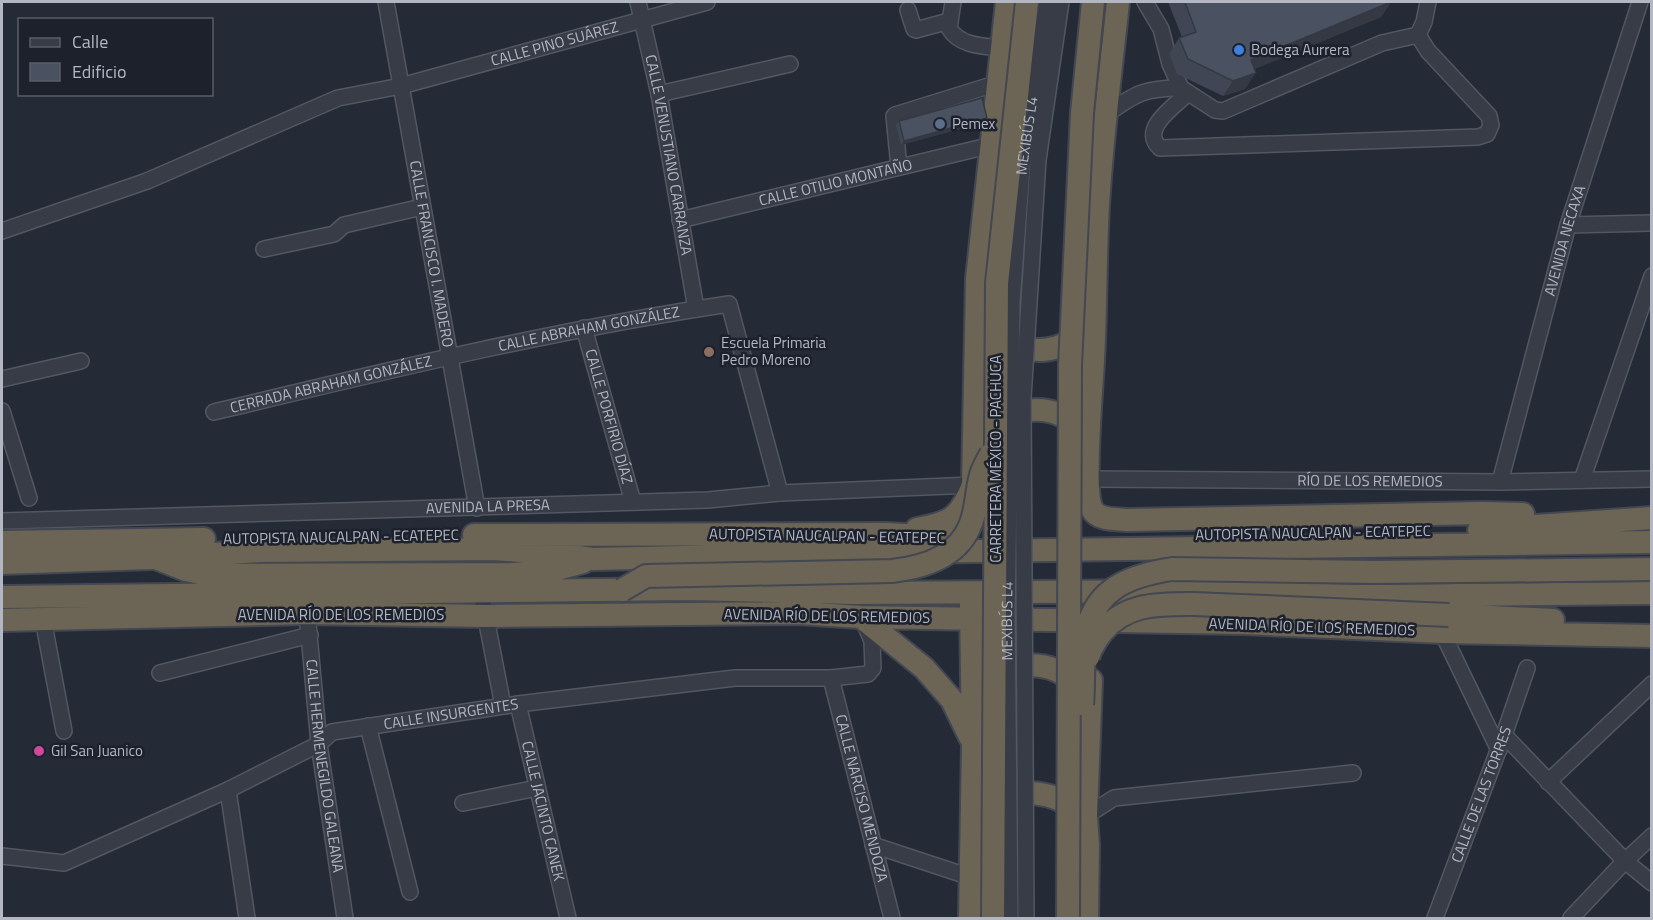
<svg xmlns="http://www.w3.org/2000/svg" width="1653" height="920" font-family="'Titillium Web',sans-serif">
  <style>
    .lines { fill: none; stroke-linecap: round; stroke-linejoin: round }
    .minor-casing { stroke: #525762; stroke-width: 18 }
    .highway-casing { stroke: #424752; stroke-width: 26 }
    .minor { stroke: #373c47; stroke-width: 15 }
    .highway { stroke: #6c6555; stroke-width: 22 }
    .minor-bridge-casing { stroke: #525762; stroke-width: 18; stroke-linecap: butt }
    .highway-bridge-casing { stroke: #424752; stroke-width: 26; stroke-linecap: butt }
    .minor-bridge { stroke: #373c47; stroke-width: 15 }
    .highway-bridge { stroke: #6c6555; stroke-width: 22 }
    .wall { fill: #404653 }
    .shaded-wall { fill: #343943 }
    .building { fill: #4a5160; stroke: #343943; stroke-width: 1.5 }
    .shop-dot { fill: #3f7fe0; stroke: #1c212c; stroke-width: 2 }
    .service-dot { fill: #5c6f8a; stroke: #1c212c; stroke-width: 2 }
    .education-dot { fill: #8d6e63; stroke: #1c212c; stroke-width: 2 }
    .hotel-dot { fill: #d1479c; stroke: #1c212c; stroke-width: 2 }
    .labels { text-anchor: middle; stroke-width: 5; stroke-linejoin: round; paint-order: stroke }
    .street-label { font-size: 15px; fill: #b2b7c3; stroke: #1c212c }
    .poi-label { font-size: 15px; fill: #b2b7c3; stroke: #1c212c; text-anchor: start }
  </style>
  <rect width="100%" height="100%" fill="#242a36"/>
  <g class="lines">
    <defs>
      <g id="minor">
        <path id="s1" d="M386 2 477 508"/>
        <path id="s2" d="M638 2 659 94 696 309"/>
        <path d="M953 2 949 28C959 46 983 46 1002 48"/>
        <path d="M1145 2 1161 29 1170 64 1181 88 1215 110 1223 111 1382 43 1418 35"/>
        <path d="M908 10 914 29 916 30 949 21"/>
        <path d="M1418 35 1424 22 1428 2"/>
        <path d="M1188 93C1175 106 1139 129 1160 148L1478 137 1487 134 1491 125 1489 116 1428 51 1418 35"/>
        <path d="M659 94 790 64"/>
        <path d="M1107 114C1136 93 1145 88 1181 88"/>
        <path d="M899 167 894 116 895 115 998 83"/>
        <path id="s3" d="M680 220 992 145"/>
        <path d="M1568 225 1652 223"/>
        <path id="s4" d="M2 231 147 181 338 98 401 86 707 2"/>
        <path d="M264 249 334 234 344 225 422 207"/>
        <path id="s5" d="M584 328 633 502"/>
        <path d="M2 379 81 361"/>
        <path d="M2 411 29 498"/>
        <path id="s6" d="M214 412C385 371 554 330 729 304L780 493"/>
        <path id="s7" d="M1088 479 1500 482 1652 479"/>
        <path d="M1582 480 1652 276"/>
        <path id="s8" d="M1500 482 1568 225 1640 2"/>
        <path id="s9" d="M2 521 708 500 780 493 973 485"/>
        <path d="M481 592 503 706"/>
        <path id="s10" d="M307 613 319 744 345 918"/>
        <path d="M43 619 64 731"/>
        <path d="M1442 632 1499 750"/>
        <path d="M160 673 310 635"/>
        <path id="s11" d="M831 678 892 918"/>
        <path id="s12" d="M518 704 568 918"/>
        <path d="M368 726 410 892"/>
        <path d="M1504 735 1625 861 1652 883"/>
        <path d="M1548 782 1652 684"/>
        <path d="M228 790 247 918"/>
        <path d="M463 803 537 788"/>
        <path d="M1086 816 1114 798 1353 773"/>
        <path d="M873 845 970 877"/>
        <path id="s13" d="M2 856 64 863 228 790 319 744 332 732 518 704 735 678H831L868 674 873 668 872 641 864 622"/>
        <path id="s14" d="M1435 918 1504 735 1527 668"/>
        <path d="M1571 918 1625 861 1652 836"/>
      </g>
      <path id="highway" d="M1118 2C1111 69 1102 137 1098 205 1095 257 1096 308 1093 360 1092 385 1082 491 1092 509 1098 521 1118 519 1130 520L1482 513 1523 514
        M1006 342C1032 355 1063 353 1083 330
        M1003 417C1033 405 1059 407 1083 430
        M917 529C951 523 960 518 973 485L977 279 1007 2
        M1479 530 1652 518
        M474 535 886 534 960 538
        M2 542 204 539
        M158 559 186 570 210 575 514 574 553 570 583 562
        M2 563 151 558 260 551 494 549 561 554 593 559 907 552 1652 542
        M2 597 688 589 853 593 1199 591 1364 596 1652 593
        M1449 615 1553 620
        M861 617 924 668 952 700 970 737
        M2 620 307 613 485 616 799 613 861 617 1245 623 1442 632 1652 636
        M989 682C1016 658 1059 659 1080 691
        M988 807C1021 786 1052 790 1082 813
        M970 918 973 744 971 605
        M1087 918 1088 845 1086 816 1091 680"/>
    </defs>
    <!-- minor casing -->
    <use href="#minor" class="minor-casing"/>
    <!-- highway casing -->
    <use href="#highway" class="highway-casing"/>
    <!-- minor -->
    <use href="#minor" class="minor"/>
    <!-- highway -->
    <use href="#highway" class="highway"/>
    <defs>
      <g id="minor-bridge">
        <path id="s15" d="M1010 918 1007 617 1012 302 1022 167 1047 2"/>
        <path d="M1026 918 1023 398 1038 160 1061 2"/>
      </g>
      <path id="highway-bridge" d="M622 590 646 576 892 571C927 567 963 555 973 517 977 503 977 489 981 475 983 468 987 461 991 454
        M1088 657C1091 647 1096 640 1102 632 1126 603 1158 604 1194 604L1449 615
        M1082 704C1084 684 1082 663 1085 643 1090 591 1126 576 1172 569L1375 572 1652 569
        M993 918 997 283 1027 2
        M1068 918 1070 365 1082 113 1093 2"/>
    </defs>
    <!-- minor-bridge casing -->
    <use href="#minor-bridge" class="minor-bridge-casing"/>
    <!-- highway-bridge casing -->
    <use href="#highway-bridge" class="highway-bridge-casing"/>
    <!-- minor-bridge -->
    <use href="#minor-bridge" class="minor-bridge"/>
    <!-- highway-bridge -->
    <use href="#highway-bridge" class="highway-bridge"/>
  </g>
  <!-- wall -->
  <path class="wall" d="M1168 2H1391L1381 17 1254 69 1245 89 1223 96 1177 74 1169 54 1179 38 1182 37Z
    M987 118 985 122 901 145 896 125 899 121Z"/>
  <!-- shaded-wall -->
  <path class="shaded-wall" d="M1391 2 1381 17 1240 75 1251 60Z
    M1256 73 1245 89 1223 96 1233 81Z
    M987 118 985 122 901 145 904 141Z"/>
  <!-- building -->
  <path class="building" d="M1185 2H1391L1251 60 1256 73 1233 81 1188 59 1179 38 1196 32Z
    M982 98 987 118 904 141 899 121Z"/>
  <!-- markers -->
  <circle class="shop-dot" cx="1239" cy="50" r="6"/>
  <circle class="service-dot" cx="940" cy="124" r="6"/>
  <circle class="education-dot" cx="709" cy="352" r="6"/>
  <circle class="hotel-dot" cx="39" cy="751" r="6"/>
  <g class="labels">
    <!-- street labels -->
    <g class="street-label">
      <text dy="5" stroke="none"><textPath href="#s4" startOffset="585">CALLE PINO SUÁREZ</textPath></text>
      <text dy="5" stroke="none"><textPath href="#s15" startOffset="783">MEXIBÚS L4</textPath></text>
      <text dy="5" stroke="none"><textPath href="#s2" startOffset="156">CALLE VENUSTIANO CARRANZA</textPath></text>
      <text dy="5" stroke="none"><textPath href="#s3" startOffset="160">CALLE OTILIO MONTAÑO</textPath></text>
      <text dy="5" stroke="none"><textPath href="#s8" startOffset="250">AVENIDA NECAXA</textPath></text>
      <text dy="5" stroke="none"><textPath href="#s1" startOffset="256">CALLE FRANCISCO I. MADERO</textPath></text>
      <text dy="5" stroke="none"><textPath href="#s6" startOffset="384">CALLE ABRAHAM GONZÁLEZ</textPath></text>
      <text dy="5" stroke="none"><textPath href="#s6" startOffset="120">CERRADA ABRAHAM GONZÁLEZ</textPath></text>
      <text dy="5" stroke="none"><textPath href="#s5" startOffset="92">CALLE PORFIRIO DÍAZ</textPath></text>
      <text transform="translate(996 459) rotate(-90)" y="5">CARRETERA MÉXICO - PACHUCA</text>
      <text dy="5" stroke="none"><textPath href="#s7" startOffset="282">RÍO DE LOS REMEDIOS</textPath></text>
      <text dy="5" stroke="none"><textPath href="#s9" startOffset="486">AVENIDA LA PRESA</textPath></text>
      <text transform="translate(1313 533) rotate(-1)" y="5">AUTOPISTA NAUCALPAN - ECATEPEC</text>
      <text transform="translate(827 536) rotate(1)" y="5">AUTOPISTA NAUCALPAN - ECATEPEC</text>
      <text transform="translate(341 537) rotate(-1)" y="5">AUTOPISTA NAUCALPAN - ECATEPEC</text>
      <text x="341" y="620">AVENIDA RÍO DE LOS REMEDIOS</text>
      <text transform="translate(827 616) rotate(1)" y="5">AVENIDA RÍO DE LOS REMEDIOS</text>
      <text dy="5" stroke="none"><textPath href="#s15" startOffset="297">MEXIBÚS L4</textPath></text>
      <text transform="translate(1312 627) rotate(2)" y="5">AVENIDA RÍO DE LOS REMEDIOS</text>
      <text dy="5" stroke="none"><textPath href="#s13" startOffset="482">CALLE INSURGENTES</textPath></text>
      <text dy="5" stroke="none"><textPath href="#s10" startOffset="154">CALLE HERMENEGILDO GALEANA</textPath></text>
      <text dy="5" stroke="none"><textPath href="#s14" startOffset="132">CALLE DE LAS TORRES</textPath></text>
      <text dy="5" stroke="none"><textPath href="#s11" startOffset="124">CALLE NARCISO MENDOZA</textPath></text>
      <text dy="5" stroke="none"><textPath href="#s12" startOffset="110">CALLE JACINTO CANEK</textPath></text>
    </g>
    <!-- poi labels -->
    <g class="poi-label">
      <text x="1251" y="55">Bodega Aurrera</text>
      <text x="952" y="129">Pemex</text>
      <text x="721" y="348">Escuela Primaria<tspan x="721" dy="17">Pedro Moreno</tspan></text>
      <text x="51" y="756">Gil San Juanico</text>
    </g>
  </g>
  <!-- border -->
  <rect width="1653" height="920" fill="none" stroke="#b2b7c3" stroke-width="6"/>
  <!-- legend -->
  <rect x="18" y="18" width="195" height="78" fill="#1c212c" stroke="#585d68" stroke-width="1.5"/>
  <rect x="30" y="38" width="30" height="9" fill="#373c47" stroke="#585d68" stroke-width="1.5"/>
  <text x="72" y="48" font-size="18" fill="#b2b7c3">Calle</text>
  <rect x="30" y="63" width="30" height="18" fill="#4a5160" stroke="#585d68" stroke-width="1.5"/>
  <text x="72" y="78" font-size="18" fill="#b2b7c3">Edificio</text>
</svg>
